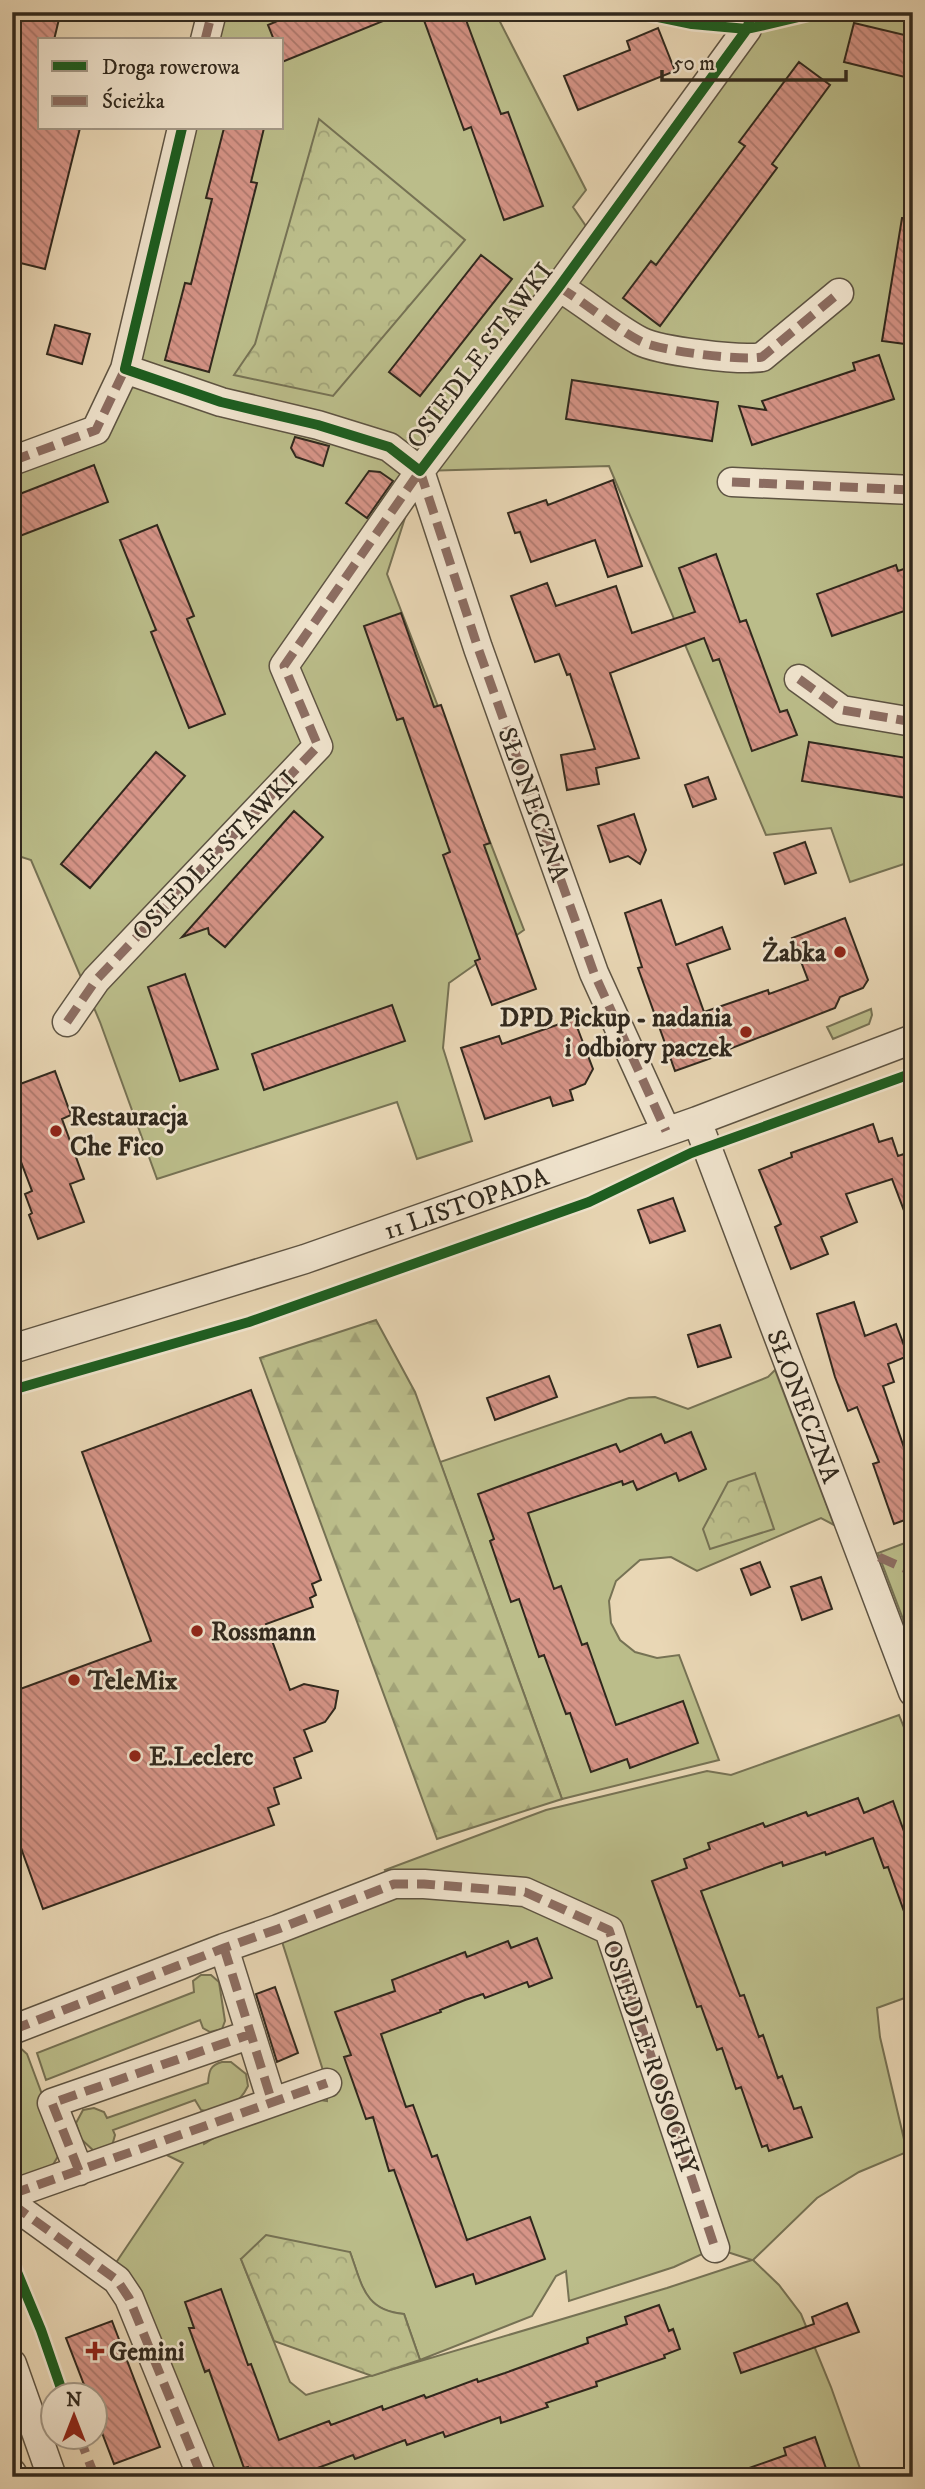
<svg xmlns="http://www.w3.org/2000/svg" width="925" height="2489" font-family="'IM FELL DW Pica',serif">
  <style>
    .green { fill: #bbbd8a; stroke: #767254; stroke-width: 2; fill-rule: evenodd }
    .forest { fill: url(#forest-firs); stroke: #767254; stroke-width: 2 }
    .park { fill: url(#park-crowns); stroke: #767254; stroke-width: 2 }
    .building { fill: url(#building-back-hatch); stroke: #30281d; stroke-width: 2 }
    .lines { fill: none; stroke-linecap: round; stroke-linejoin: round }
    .minor-casing { stroke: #5e5443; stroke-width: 31 }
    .minor { stroke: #f1e5cf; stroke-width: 28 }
    .quiet { stroke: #8d6e63; stroke-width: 9; stroke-dasharray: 18 9; stroke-linecap: butt }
    .cycleway-casing { stroke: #f1e5cf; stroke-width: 15 }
    .cycleway { stroke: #1b5e20; stroke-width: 10 }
    .poi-dot { fill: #8f2418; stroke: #f1e5cf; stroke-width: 2.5 }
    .labels { text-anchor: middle; stroke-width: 5; stroke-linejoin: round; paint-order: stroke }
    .street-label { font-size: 26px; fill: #30281d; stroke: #f1e5cf }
    .poi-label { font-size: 26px; font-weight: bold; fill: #30281d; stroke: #f1e5cf; text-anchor: start }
  </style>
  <defs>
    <pattern id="forest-firs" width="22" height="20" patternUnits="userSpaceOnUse" patternTransform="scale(1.75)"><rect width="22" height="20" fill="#bbbd8a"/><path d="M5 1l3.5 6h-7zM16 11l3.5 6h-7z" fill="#a1a277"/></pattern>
    <pattern id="park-crowns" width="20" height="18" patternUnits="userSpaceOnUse" patternTransform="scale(1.75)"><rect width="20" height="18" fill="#bbbd8a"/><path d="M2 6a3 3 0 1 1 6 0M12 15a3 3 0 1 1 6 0" fill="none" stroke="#a1a277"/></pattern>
    <pattern id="building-back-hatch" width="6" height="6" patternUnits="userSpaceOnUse" patternTransform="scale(1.75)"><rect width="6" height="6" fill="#d69487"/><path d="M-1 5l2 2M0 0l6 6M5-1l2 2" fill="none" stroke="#ae796e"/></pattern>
  </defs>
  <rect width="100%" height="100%" fill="#e9d7b5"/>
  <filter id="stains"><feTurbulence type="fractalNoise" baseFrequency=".00286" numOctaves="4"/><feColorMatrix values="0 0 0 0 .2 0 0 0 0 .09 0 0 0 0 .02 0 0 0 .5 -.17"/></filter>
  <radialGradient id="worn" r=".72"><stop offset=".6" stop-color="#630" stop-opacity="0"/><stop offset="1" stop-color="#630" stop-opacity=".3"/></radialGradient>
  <!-- green -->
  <path class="green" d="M212 12H495L586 190 573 207 594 238 747 29 820 12H913V861L850 882 831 828 766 835 609 466 420 471 387 574 524 930 449 983 443 1048 472 1141 417 1159 397 1102 157 1179 100 1022 31 860 12 854V461L96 430 182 128H282V40H205Z
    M871 1009 872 1015 869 1024 833 1039 827 1027Z
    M775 1370 834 1525 821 1518 697 1571 671 1557 640 1560 616 1581 609 1601 611 1623 620 1640 635 1652 657 1658 679 1655 719 1760 562 1799 440 1462 629 1398 655 1397 688 1409 768 1377Z
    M913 1540V1625L906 1627 878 1553Z
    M899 1715 913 1750V1995L877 2008 880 2037 907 2152 859 2172 817 2198 753 2260 779 2285 801 2314 831 2387 863 2477H202L109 2273 183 2163 148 2146 199 2128 204 2144 219 2135 320 2100 327 2101V2083L278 1929 394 1884 385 1870 546 1810 707 1771 731 1775ZM715 2248 752 2260 667 2288 306 2395 290 2382 241 2259 350 2252C362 2285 364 2311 404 2314L420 2360 532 2316 556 2276 566 2271 569 2301 674 2267Z
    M201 1975H211L219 1982 225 2021 222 2029 210 2032 203 2028 200 2020 46 2080 37 2053 194 1992 193 1981Z
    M12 2044 17 2045 27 2054 59 2140 60 2153 51 2168 12 2183Z
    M222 2062H231L246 2074 248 2086C239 2105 221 2115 201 2110L195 2100 113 2130 115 2135 112 2146 95 2152 81 2139 76 2123 83 2110 94 2108 104 2112 107 2118 208 2083C209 2071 210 2065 222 2062Z"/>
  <!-- forest -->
  <path class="forest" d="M376 1320 415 1392 562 1799 437 1839 260 1358Z"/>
  <!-- park -->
  <path class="park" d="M319 119 465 240 333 396 234 375 255 344Z
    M755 1473 774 1529 710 1549 703 1529 728 1482Z
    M266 2235 350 2252C362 2284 364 2311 404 2314L420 2360 372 2376 274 2341 241 2259Z"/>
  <!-- building -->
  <path class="building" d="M12 12H28L59 19 54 40H40V128H80L45 269 12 261Z
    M298 12H402L403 13 282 62V40H274L268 25Z
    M421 12H463L501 114 508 112 543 206 504 220 471 127 464 130Z
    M854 23 913 37V79L844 62Z
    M658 28 675 71 578 110 564 76 630 50 627 41Z
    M799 62 830 85 772 164 777 168 660 326 623 298 651 261 656 265 745 146 739 142Z
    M224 128H264L251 182 257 183 209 372 165 360 185 283 191 284 212 199 206 198Z
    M902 218 913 219V345L882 341Z
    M481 255 512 279 420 396 389 372Z
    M55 325 90 334 82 364 47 354Z
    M879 355 894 399 752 445 739 406 766 410 762 401 855 370 853 363Z
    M572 380 718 402 712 441 566 419Z
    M295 437 329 446 323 466 296 457 291 448Z
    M94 465 108 502 12 539V497Z
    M369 471 380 472 393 481 367 518 346 503Z
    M613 480 642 566 608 577 595 540 531 562 520 532 515 533 508 513 546 500 548 505Z
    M157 525 194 616 187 619 225 714 189 728 151 632 156 630 120 540Z
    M716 554 740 622 746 620 780 712 787 710 797 735 752 751 719 659 713 661 704 638 610 673 639 758 596 768 599 784 567 790 561 755 595 749 570 674 567 675 559 654 535 662 511 596 547 583 556 606 616 586 632 633 695 612 679 568Z
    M896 565 898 571 913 566V608L832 636 817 594Z
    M401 613 434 707 441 705 490 843 484 845 536 989 492 1005 475 961 480 959 443 855 450 852 403 718 397 720 364 626Z
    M809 742 913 759V799L802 781Z
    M156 752 185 776 90 888 61 864Z
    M708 777 716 799 693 807 685 785Z
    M294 811 323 837 225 947 209 934 208 928 182 937Z
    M634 814 646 850 640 864 628 856 610 862 598 826Z
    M805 842 816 873 785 884 774 853Z
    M661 900 676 945 722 927 730 949 687 964 704 1012 768 990 769 994 808 980 792 938 845 918 868 980 863 988 840 997 835 1008 719 1053 720 1055 675 1071 638 968 642 967 625 913Z
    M185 974 218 1069 180 1081 148 987Z
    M392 1005 405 1041 264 1090 252 1054Z
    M574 1019 593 1069 585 1084 570 1090 573 1100 553 1106 550 1097 485 1119 461 1048 499 1036 502 1044Z
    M55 1071 71 1115 62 1119 84 1179 70 1184 84 1222 38 1239 29 1215 32 1213 25 1194 32 1191 12 1138V1087Z
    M873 1124 879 1142 892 1138 898 1156 913 1151V1228L911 1229 892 1179 846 1194 857 1222 821 1237 828 1254 791 1269 775 1227 781 1224 759 1170 792 1157 791 1153Z
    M673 1198 685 1231 650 1243 638 1210Z
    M854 1302 865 1336 896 1324 908 1356 888 1364 894 1382 883 1386 913 1474V1517L894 1524 873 1464 879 1462 857 1407 848 1411 835 1377 817 1314Z
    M720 1325 731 1357 698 1367 688 1335Z
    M549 1376 557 1397 495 1420 487 1398Z
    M251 1390 321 1580 312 1584 316 1595 310 1598 313 1607 266 1624 290 1690 304 1684 338 1691 335 1708 325 1722 304 1730 312 1751 294 1758 301 1778 274 1788 279 1804 268 1808 274 1825 43 1909 12 1823V1692L151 1641 82 1452Z
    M691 1432 706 1469 679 1481 676 1473 637 1490 633 1481 623 1485 622 1481 528 1513 554 1589 561 1586 582 1645 587 1643 616 1725 683 1701 698 1743 630 1768 627 1759 591 1772 570 1713 566 1714 544 1655 539 1657 519 1599 511 1602 490 1541 494 1539 478 1494 616 1444 620 1452 661 1434 665 1443Z
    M760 1562 770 1587 751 1595 741 1569Z
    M821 1577 832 1609 802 1620 791 1587Z
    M858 1798 864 1813 893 1801 906 1837 913 1834V1927L910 1928 888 1867 884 1868 873 1838 826 1855 825 1852 783 1866 782 1862 701 1891 740 1996 744 1995 759 2037 763 2035 778 2078 782 2076 794 2109 801 2107 812 2137 769 2151 767 2145 762 2147 741 2087 736 2089 722 2048 717 2050 701 2006 697 2007 652 1881 687 1868 684 1859 710 1849 708 1843 763 1823 765 1827 806 1812 808 1816Z
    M537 1938 552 1978 529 1987 527 1982 485 1998 483 1994 465 2000 440 2010 441 2012 381 2034 406 2107 413 2105 432 2157 437 2155 467 2240 530 2217 545 2259 476 2284 473 2274 436 2287 394 2170 389 2171 373 2117 366 2119 344 2057 351 2055 335 2012 395 1991 392 1980 465 1952 467 1957 508 1941 511 1948Z
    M275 1987 298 2053 277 2062 256 1994Z
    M221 2289 248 2365 251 2364 279 2440 329 2421 331 2425 382 2406 383 2410 424 2395 426 2398 477 2379 478 2382 505 2373 588 2343 587 2338 627 2324 625 2317 659 2305 669 2331 673 2329 680 2349 664 2355 665 2358 596 2382 597 2386 546 2403 548 2407 501 2423 500 2417 445 2437 443 2432 407 2445 405 2440 355 2459 353 2455 293 2477H252L248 2467 244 2468 209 2370 205 2372 189 2328H194L185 2302Z
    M847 2303 859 2332 741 2373 734 2353 814 2324 812 2317Z
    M112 2321 160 2447 114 2464 94 2412V2395H88L66 2338Z
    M815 2437 829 2477H732V2474L786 2455 784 2448Z"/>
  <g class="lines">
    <defs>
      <path id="minor" d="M205 40 212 12
        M182 128 125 369 221 402 318 425 389 447 420 471 559 287 747 29 752 12
        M559 287C587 304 612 326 640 341 659 351 741 361 762 357L839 293
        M12 461 96 430 125 369
        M420 471 478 648 594 973 666 1131
        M732 482 913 490
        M799 679 842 710 913 722
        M67 1022 96 980 318 746 284 666 420 471
        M697 1121 913 1692
        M12 1349 305 1259 697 1121 913 1039
        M224 1948 272 2102
        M12 2030 224 1948 278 1929 394 1884H424L525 1892 609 1930 715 2248
        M79 2171 52 2103 251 2034
        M12 2194 327 2083
        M12 2204 117 2280 129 2298 202 2477
        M12 2364 52 2477
        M12 2473 14 2477"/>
    </defs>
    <!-- minor casing -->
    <use href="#minor" class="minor-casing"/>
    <!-- minor -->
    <use href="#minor" class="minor"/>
    <!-- quiet -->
    <path class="quiet" d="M205 40 212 12
      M559 287C587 304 612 326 640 341 659 351 741 361 762 357L839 293
      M12 461 96 430 125 369
      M420 471 478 648 594 973 666 1131
      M732 482 913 490
      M799 679 842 710 913 722
      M67 1022 96 980 318 746 284 666 420 471
      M879 1557 913 1572
      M224 1948 272 2102
      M12 2030 224 1948 278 1929 394 1884H424L525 1892 609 1930 715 2248
      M79 2171 52 2103 251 2034
      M12 2194 327 2083
      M12 2204 117 2280 129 2298 202 2477
      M79 2436 95 2477"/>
    <defs>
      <path id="cycleway" d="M634 12 692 24 747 29 820 12
        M182 128 125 369 221 402 318 425 389 447 420 471 559 287 747 29 752 12
        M12 1390 249 1322 589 1202 691 1153 913 1073
        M12 2260 41 2330 63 2394"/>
    </defs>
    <!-- cycleway casing -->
    <use href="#cycleway" class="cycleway-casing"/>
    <!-- cycleway -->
    <use href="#cycleway" class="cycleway"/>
  </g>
  <!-- markers -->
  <g class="poi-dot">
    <circle cx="840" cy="952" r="7"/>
    <circle cx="746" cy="1032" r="7"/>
    <circle cx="56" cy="1131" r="7"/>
    <circle cx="197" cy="1631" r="7"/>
    <circle cx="74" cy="1680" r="7"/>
    <circle cx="135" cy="1756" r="7"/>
    <path d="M91.5 2340.5h7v7h7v7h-7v7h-7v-7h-7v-7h7z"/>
  </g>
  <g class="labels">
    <!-- street labels -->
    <g class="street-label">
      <text transform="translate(479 355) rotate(-53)" y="9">OSIEDLE STAWKI</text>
      <text transform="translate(534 804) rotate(70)" y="9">SŁONECZNA</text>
      <text transform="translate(214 855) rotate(-46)" y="9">OSIEDLE STAWKI</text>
      <text transform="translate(466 1203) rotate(-19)" y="9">11 LISTOPADA</text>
      <text transform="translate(804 1406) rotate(69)" y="9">SŁONECZNA</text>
      <text transform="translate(651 2057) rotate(71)" y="9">OSIEDLE ROSOCHY</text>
    </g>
    <!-- poi labels -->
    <g class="poi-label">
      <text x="826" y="961" text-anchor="end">Żabka</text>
      <text x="732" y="1026" text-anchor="end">DPD Pickup - nadania<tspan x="732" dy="30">i odbiory paczek</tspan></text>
      <text x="70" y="1125">Restauracja<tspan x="70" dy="30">Che Fico</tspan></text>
      <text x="211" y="1640">Rossmann</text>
      <text x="88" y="1689">TeleMix</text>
      <text x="149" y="1765">E.Leclerc</text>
      <text x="109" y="2360">Gemini</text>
    </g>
  </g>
  <!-- margin -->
  <rect width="925" height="2489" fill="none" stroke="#e9d7b5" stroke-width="42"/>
  <rect x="14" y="14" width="897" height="2461" fill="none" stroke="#30281d" stroke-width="3.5"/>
  <rect x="21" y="21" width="883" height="2447" fill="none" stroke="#30281d" stroke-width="2"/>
  <!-- legend -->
  <rect x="38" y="38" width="245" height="91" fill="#f1e5cf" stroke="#a49988" stroke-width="2"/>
  <rect x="52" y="61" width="35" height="10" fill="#1b5e20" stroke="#a49988" stroke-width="2"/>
  <text x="102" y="74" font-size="21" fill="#30281d">Droga rowerowa</text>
  <rect x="52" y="96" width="35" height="10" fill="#8d6e63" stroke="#a49988" stroke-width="2"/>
  <text x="102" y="108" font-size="21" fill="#30281d">Ścieżka</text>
  <!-- north arrow -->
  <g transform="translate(74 2416)"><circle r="33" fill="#f1e5cf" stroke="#a49988" stroke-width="2"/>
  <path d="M0-5L12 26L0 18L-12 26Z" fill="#8f2418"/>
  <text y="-10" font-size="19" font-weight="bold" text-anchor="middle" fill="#30281d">N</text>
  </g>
  <!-- scale -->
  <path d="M662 70v10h184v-10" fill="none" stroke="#30281d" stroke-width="3.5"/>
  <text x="673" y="70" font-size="21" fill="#30281d" stroke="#f1e5cf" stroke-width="5" paint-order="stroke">50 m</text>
  <rect width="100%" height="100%" filter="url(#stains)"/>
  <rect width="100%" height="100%" fill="url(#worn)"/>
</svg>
